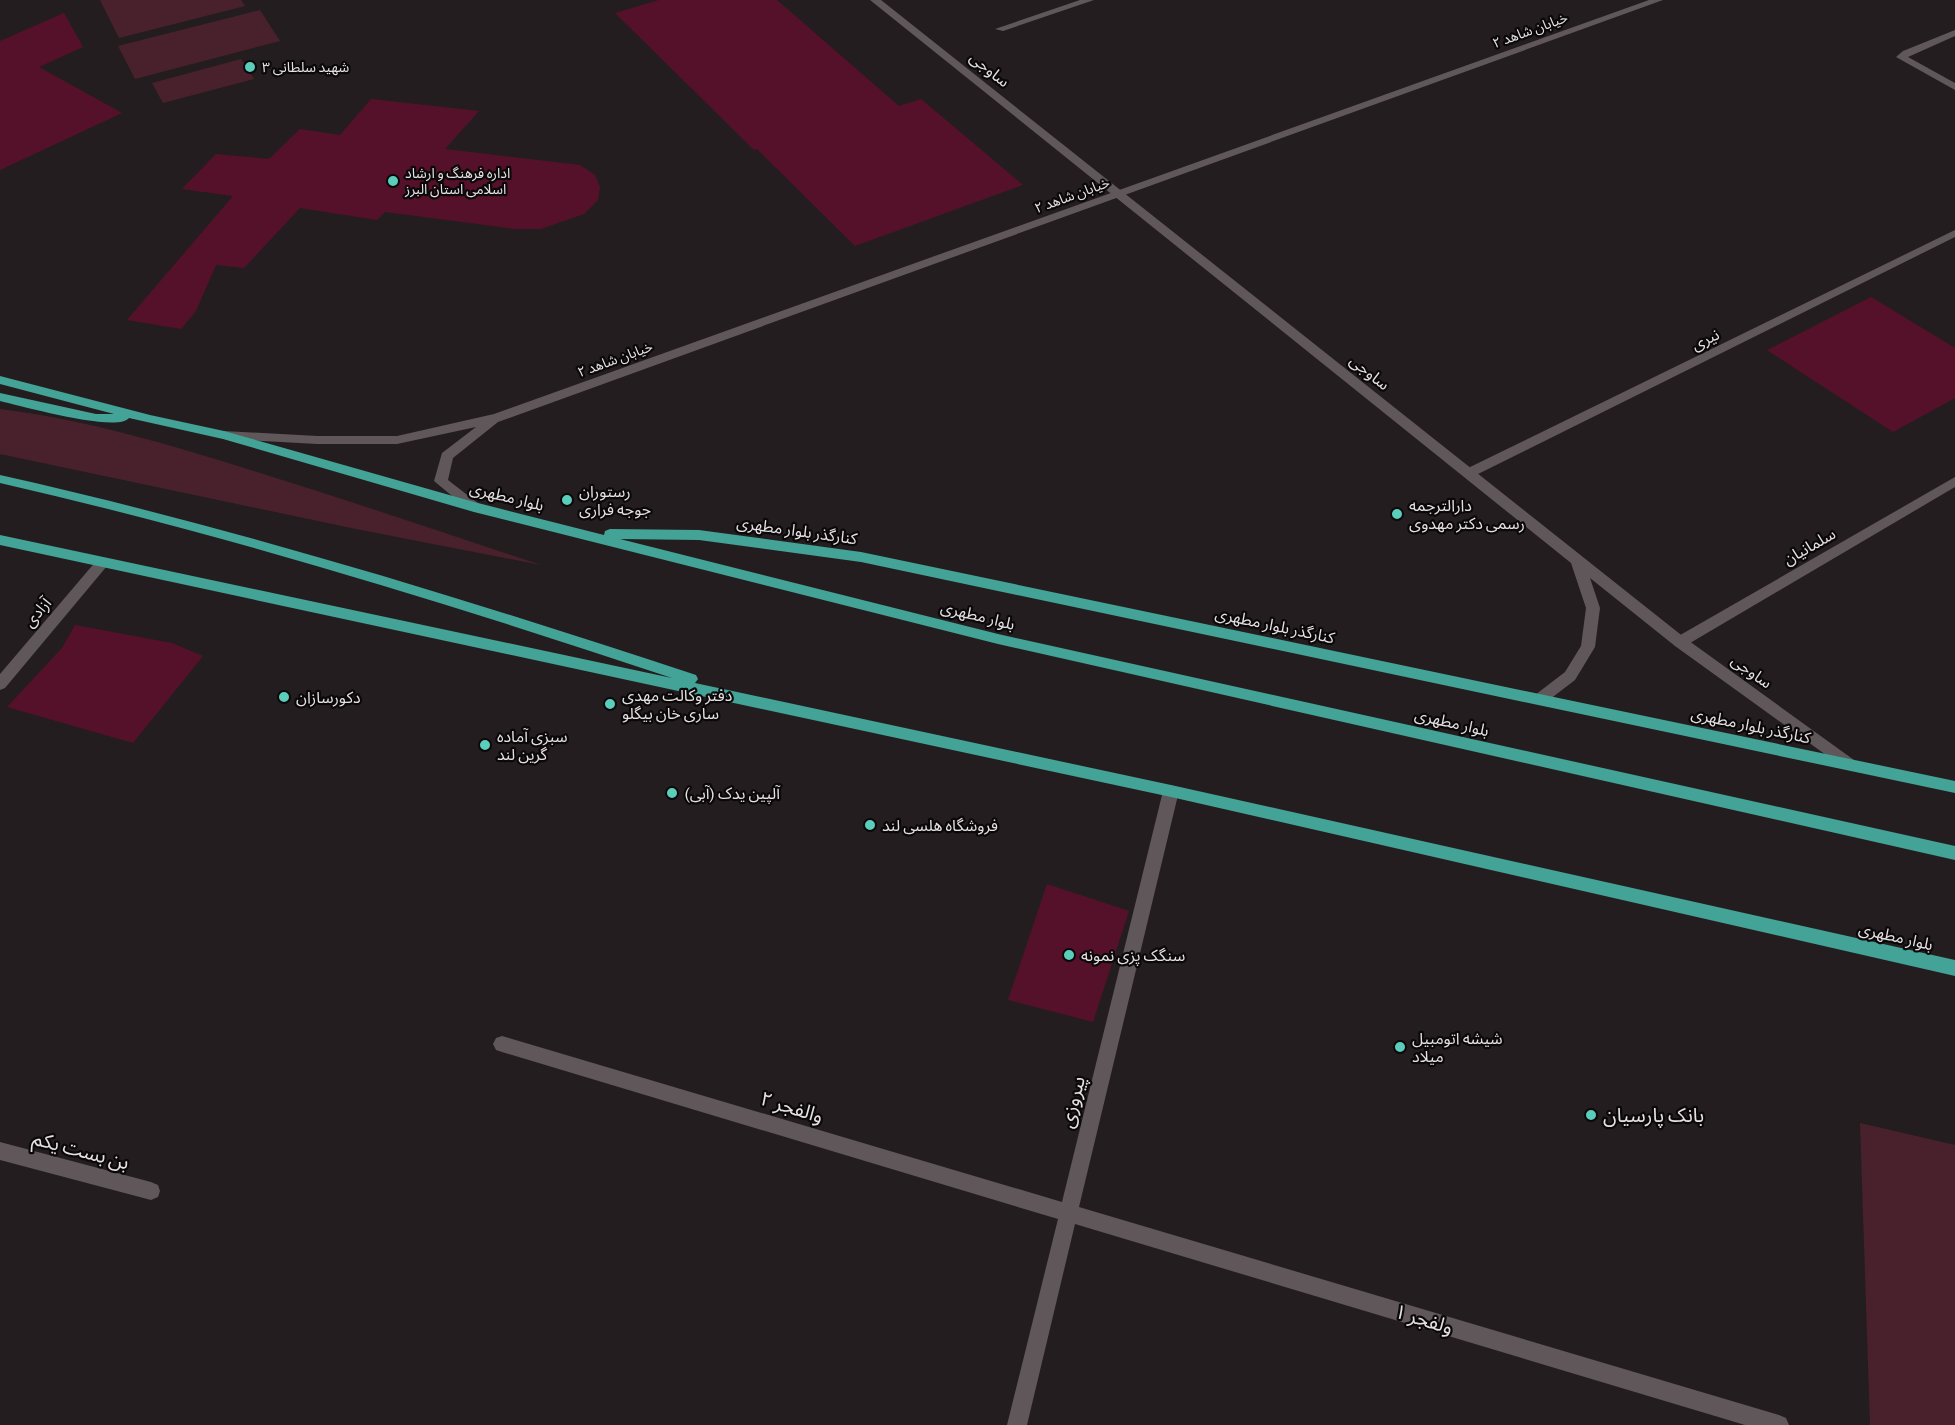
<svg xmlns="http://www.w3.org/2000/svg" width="1955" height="1425" font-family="'Crimson Pro','Noto Sans Arabic',serif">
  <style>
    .green { fill: #49212c }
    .building { fill: #56112a }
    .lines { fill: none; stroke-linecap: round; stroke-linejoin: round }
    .minor { fill: #5f5759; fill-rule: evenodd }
    .tertiary { fill: #5f5759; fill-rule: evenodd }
    .primary { fill: #43a397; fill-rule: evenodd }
    .poi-dot { fill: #5bcebb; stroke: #0b0809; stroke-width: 2 }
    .labels { text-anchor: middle; stroke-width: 4.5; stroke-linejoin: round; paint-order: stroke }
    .far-street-label { font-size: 14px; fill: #e5e0e1; stroke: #0b0809 }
    .far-poi-label { font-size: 14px; fill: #e5e0e1; stroke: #0b0809; text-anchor: start }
    .street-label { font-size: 16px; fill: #e5e0e1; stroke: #0b0809 }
    .poi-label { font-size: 16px; fill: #e5e0e1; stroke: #0b0809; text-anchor: start }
    .near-street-label { font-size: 20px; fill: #e5e0e1; stroke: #0b0809 }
    .near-poi-label { font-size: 20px; fill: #e5e0e1; stroke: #0b0809; text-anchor: start }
  </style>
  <rect width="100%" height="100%" fill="#241d1f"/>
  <!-- green -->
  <path class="green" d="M100 0H241L245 6 119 38Z
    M260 10 280 41 135 79 118 46Z
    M241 59 254 79 163 103 152 83Z
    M0 409C89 420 174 446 260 473 354 502 447 534 541 565L356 529 0 454Z
    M1860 1123 1955 1145V1425H1870Z"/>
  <!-- building -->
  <path class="building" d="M659 0H777L899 106 921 99 1023 185 855 246 757 149 754 150 615 13Z
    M64 13 83 47 39 67 122 113 0 170V41Z
    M371 99 479 111 445 149 580 165 595 175 600 187 598 200 584 214 541 229H515L385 212 377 220 300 208 244 268 216 265 196 311 181 329 127 320 233 196 182 189 216 154 269 159 300 129 340 135Z
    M1871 297 1955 348V398L1893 432 1767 350Z
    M75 625 172 643 203 656 133 743 7 707 62 648Z
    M1047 884 1129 911 1093 1022 1008 1000Z"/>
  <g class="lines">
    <!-- minor -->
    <path class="minor" d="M1080 0H1094L1003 31 995 29Z
      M1649 0H1663L498 422 453 458 448 480 479 504 481 507 479 510H469L434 481 442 453 476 427 397 444H317L224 439 218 435 224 431 317 436H397L494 414Z
      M1955 30V36L1908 57 1955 83V90L1896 57 1903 51Z
      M1955 230V237L1474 476 1469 477 1462 473 1464 470Z
      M1955 477V487L1685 646H1675L1673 642 1675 638Z
      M102 558 107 560 109 563 107 566 5 688 0 690V674L97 560Z
      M1171 785 1177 787 1179 791 1079 1207 1779 1415 1786 1418 1789 1425H1745L1075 1224 1027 1425H1007L1058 1219 502 1052 496 1050 493 1044 496 1038 502 1036 1062 1202 1163 791 1165 787Z
      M0 1142 151 1182 158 1185 160 1191 158 1197 151 1200 0 1160Z"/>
    <!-- tertiary -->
    <path class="tertiary" d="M870 0H881L1685 638 1854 760 1857 764 1854 768 1849 770 1844 768 1675 646 1590 578 1600 608 1595 647 1575 680 1545 703H1535L1533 699 1535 695 1565 672 1581 646 1586 608 1571 563Z"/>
    <!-- primary -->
    <path class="primary" d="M0 376 150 415 224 431 474 502 604 535 605 531 610 529 699 530 861 552 1955 781V793L861 562 699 540 620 539 998 634 1955 846V860L998 644 474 512 223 439 129 418C118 433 21 406 0 401V393L96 414H114L0 384Z
      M0 475C236 528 466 599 696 675L698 679 695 683 1171 785 1955 960V976L1171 797 0 545V535L672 678C450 604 228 535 0 483Z"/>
  </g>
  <!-- markers -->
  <g class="poi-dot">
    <circle cx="250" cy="67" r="6"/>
    <circle cx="393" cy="181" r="6"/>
    <circle cx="567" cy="500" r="6"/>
    <circle cx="1397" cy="514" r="6"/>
    <circle cx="284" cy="697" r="6"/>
    <circle cx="610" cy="704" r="6"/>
    <circle cx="485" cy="745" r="6"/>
    <circle cx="672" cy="793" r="6"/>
    <circle cx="870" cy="825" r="6"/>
    <circle cx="1069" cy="955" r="6"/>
    <circle cx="1400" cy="1047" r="6"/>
    <circle cx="1591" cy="1115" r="6"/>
  </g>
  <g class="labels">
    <!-- far-street labels -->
    <g class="far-street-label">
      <text transform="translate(1530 30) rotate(-20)" y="5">خیابان شاهد ۲</text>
      <text transform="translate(1072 195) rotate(-20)" y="5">خیابان شاهد ۲</text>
      <text transform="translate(615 359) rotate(-20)" y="5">خیابان شاهد ۲</text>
    </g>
    <!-- far-poi labels -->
    <g class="far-poi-label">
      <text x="262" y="72">شهید سلطانی ۳</text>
      <text x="405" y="178">اداره فرهنگ و ارشاد<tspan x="405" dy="16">اسلامی استان البرز</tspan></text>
    </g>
    <!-- street labels -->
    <g class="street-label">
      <text transform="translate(990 69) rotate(39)" y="6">ساوجی</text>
      <text transform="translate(1705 339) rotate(-26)" y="6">نیری</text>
      <text transform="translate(1370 372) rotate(39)" y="6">ساوجی</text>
      <text transform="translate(507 496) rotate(14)" y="6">بلوار مطهری</text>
      <text transform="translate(797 530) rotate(8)" y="6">کنارگذر بلوار مطهری</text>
      <text transform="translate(1809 546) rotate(-30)" y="6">سلمانیان</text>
      <text transform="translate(37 612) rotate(-50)" y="6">آزادی</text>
      <text transform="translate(978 615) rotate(14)" y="6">بلوار مطهری</text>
      <text transform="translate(1275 625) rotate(12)" y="6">کنارگذر بلوار مطهری</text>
      <text transform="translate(1752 671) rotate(36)" y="6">ساوجی</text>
      <text transform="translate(1452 722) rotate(13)" y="6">بلوار مطهری</text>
      <text transform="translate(1751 725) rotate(12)" y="6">کنارگذر بلوار مطهری</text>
      <text transform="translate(1896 936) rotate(13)" y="6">بلوار مطهری</text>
    </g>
    <!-- poi labels -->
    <g class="poi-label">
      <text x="579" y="497">رستوران<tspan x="579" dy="18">جوجه فراری</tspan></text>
      <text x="1409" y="511">دارالترجمه<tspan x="1409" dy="18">رسمی دکتر مهدوی</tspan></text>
      <text x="622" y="701">دفتر وکالت مهدی<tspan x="622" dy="18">ساری خان بیگلو</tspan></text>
      <text x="296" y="703">دکورسازان</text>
      <text x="497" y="742">سبزی آماده<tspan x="497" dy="18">گرین لند</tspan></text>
      <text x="684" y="799">آلپین یدک (آبی)</text>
      <text x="882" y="831">فروشگاه هلسی لند</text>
      <text x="1081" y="961">سنگک پزی نمونه</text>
      <text x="1412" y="1044">شیشه اتومبیل<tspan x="1412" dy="18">میلاد</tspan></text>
    </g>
    <!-- near-street labels -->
    <g class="near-street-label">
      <text transform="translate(1072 1102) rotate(-76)" y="7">پیروزی</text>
      <text transform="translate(792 1107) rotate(17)" y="7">والفجر ۲</text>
      <text transform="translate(81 1150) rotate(15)" y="7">بن بست یکم</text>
      <text transform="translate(1424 1319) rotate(17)" y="7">ولفجر ۱</text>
    </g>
    <!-- near-poi labels -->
    <g class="near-poi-label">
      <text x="1603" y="1122">بانک پارسیان</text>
    </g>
  </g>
</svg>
